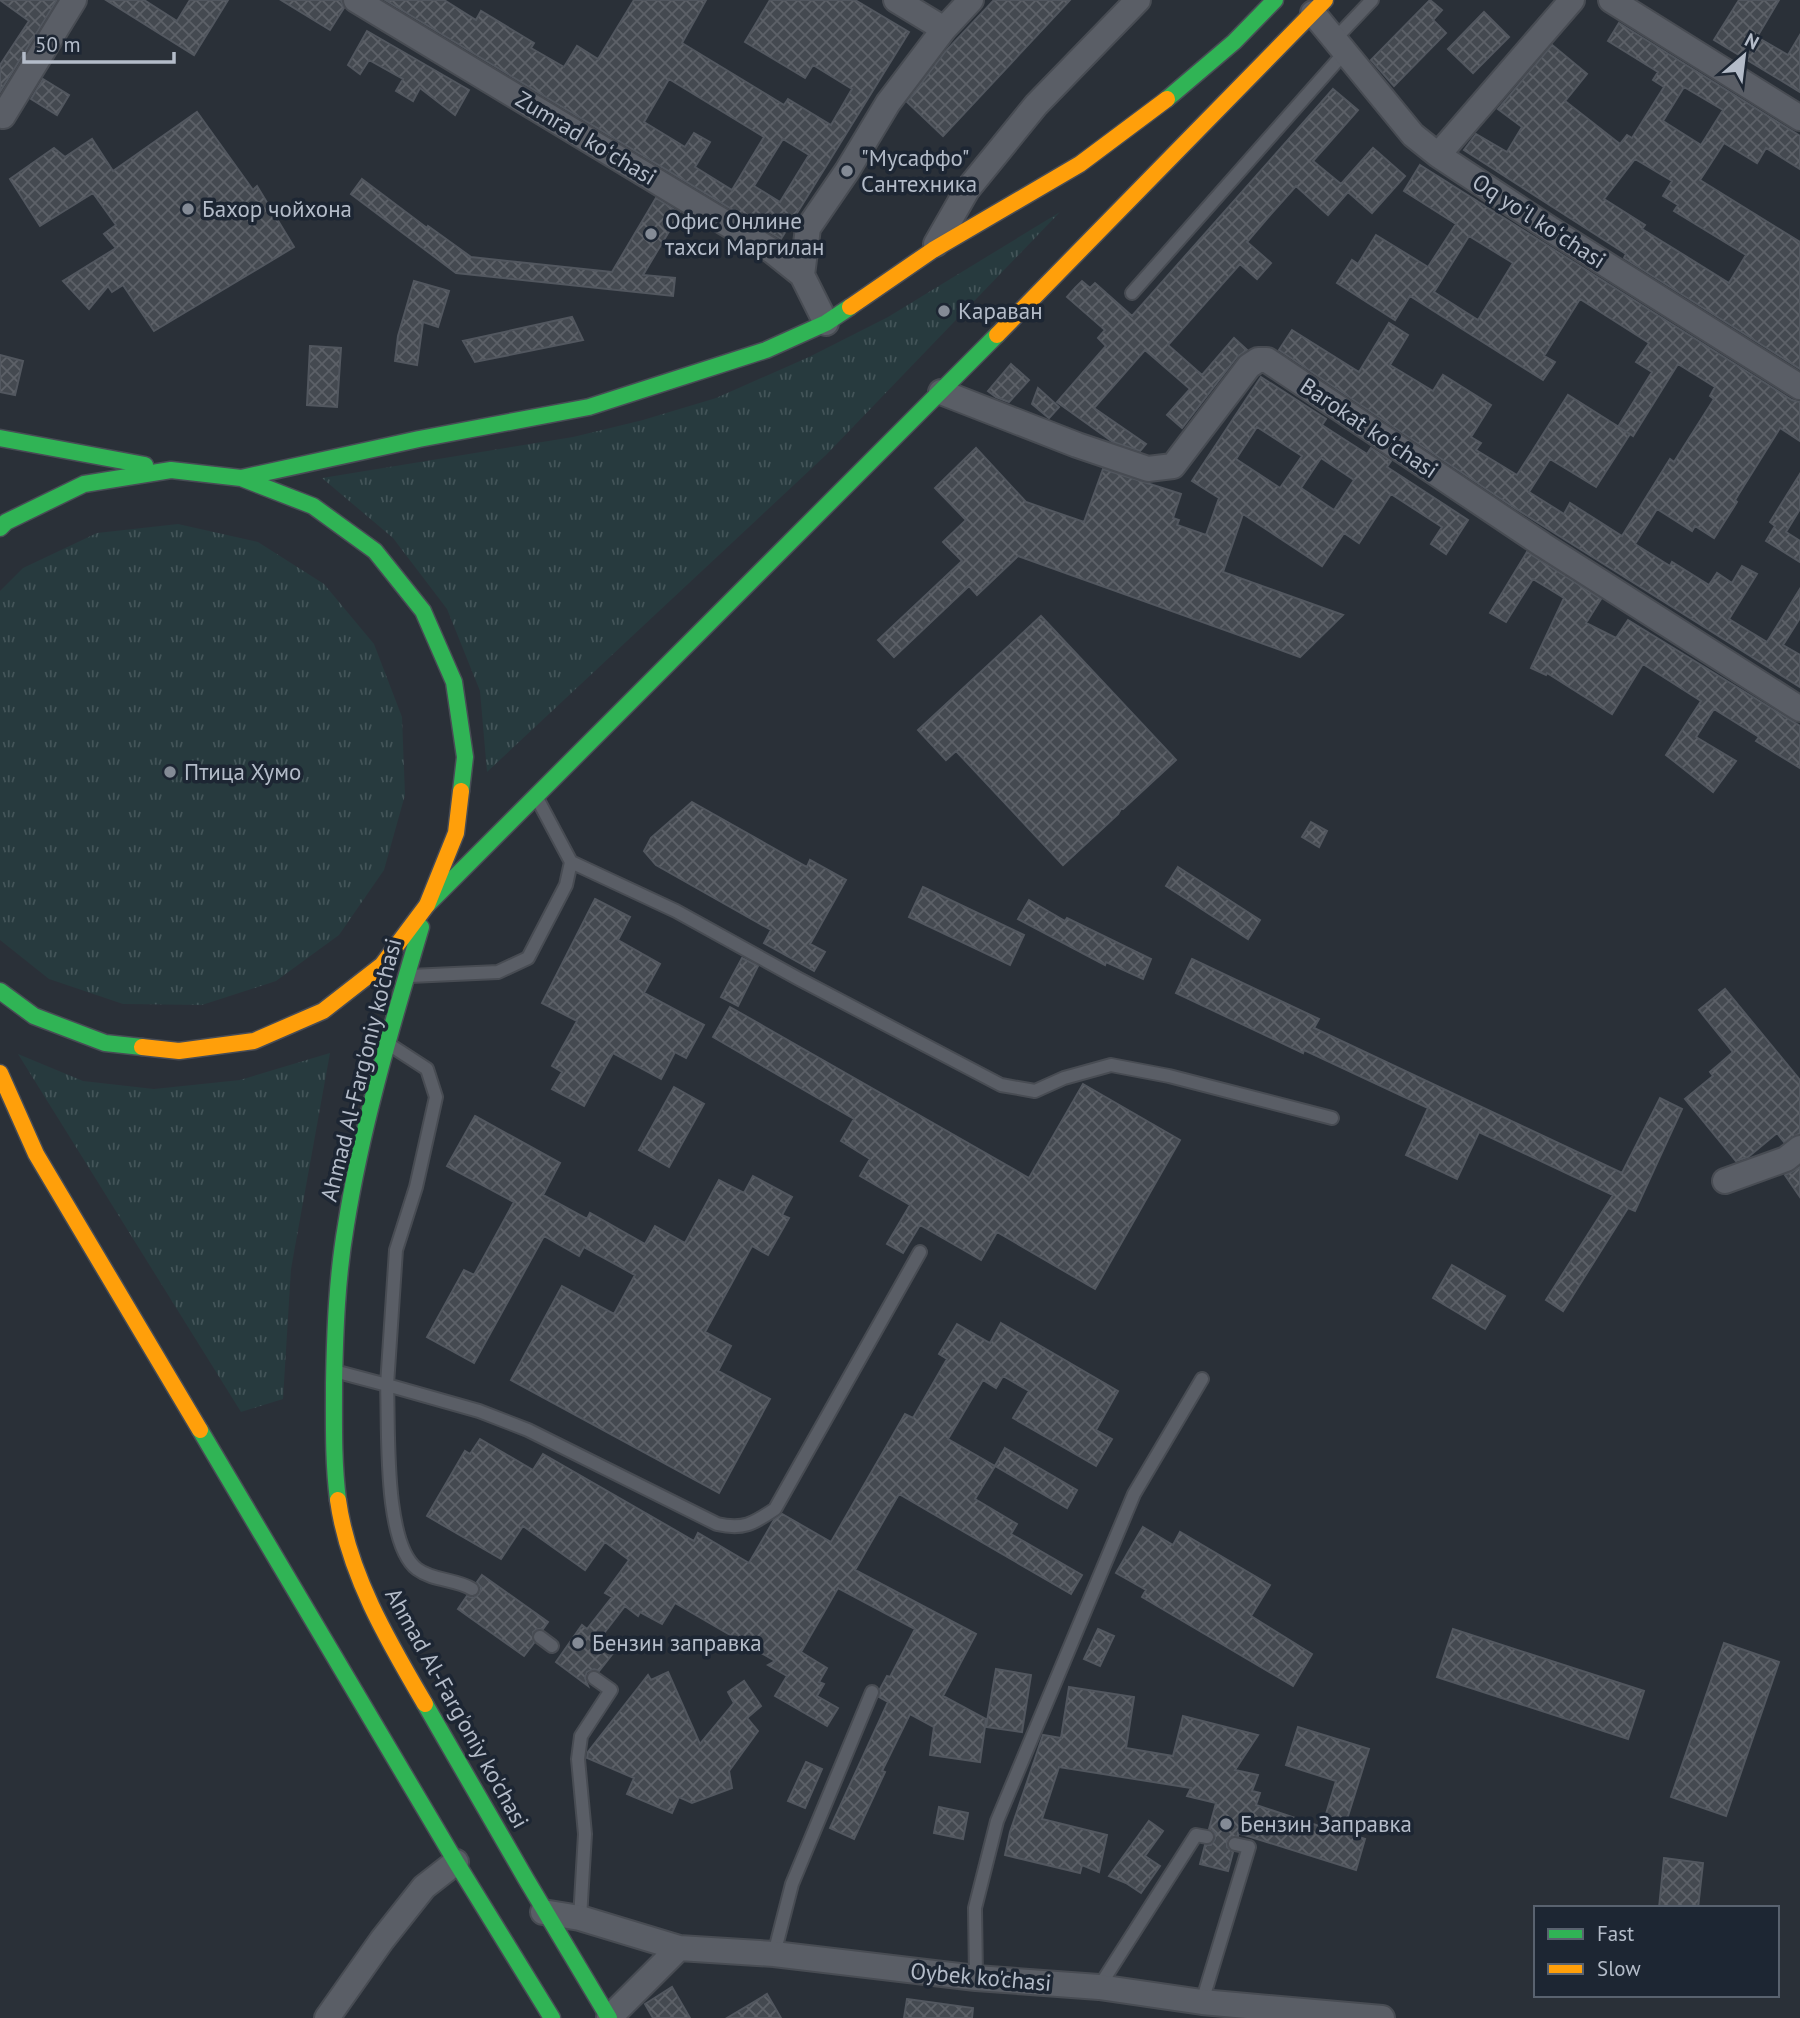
<svg xmlns="http://www.w3.org/2000/svg" width="1800" height="2018" font-family="'PT Sans',sans-serif">
  <style>
    .grass { fill: url(#grass-tufts) }
    .building { fill: url(#building-cross-hatch); stroke: #52575f; stroke-width: 2; fill-rule: evenodd }
    .lines { fill: none; stroke-linecap: round; stroke-linejoin: round }
    .lane-casing { stroke: #484c53; stroke-width: 16 }
    .street-casing { stroke: #484c53; stroke-width: 28 }
    .fast-casing { stroke: #484c55; stroke-width: 19 }
    .slow-casing { stroke: #484c55; stroke-width: 19 }
    .lane { stroke: #5a5e66; stroke-width: 12 }
    .street { stroke: #5a5e66; stroke-width: 24 }
    .fast { stroke: #30b455; stroke-width: 16 }
    .slow { stroke: #ff9f0a; stroke-width: 16 }
    .poi-dot { fill: #848b96; stroke: #1d2633; stroke-width: 2.5 }
    .labels { text-anchor: middle; stroke-width: 7; stroke-linejoin: round; paint-order: stroke }
    .street-label { font-size: 23px; fill: #b4bcc9; stroke: #1d2633 }
    .poi-label { font-size: 23px; fill: #b4bcc9; stroke: #1d2633; text-anchor: start }
  </style>
  <defs>
    <pattern id="grass-tufts" width="24" height="20" patternUnits="userSpaceOnUse" patternTransform="scale(1.75)"><rect width="24" height="20" fill="#273a3e"/><path d="M3 7l-1-3M5 7V3M7 7l1-3M15 17l-1-3M17 17v-4M19 17l1-3" fill="none" stroke="#445559"/></pattern>
    <pattern id="building-cross-hatch" width="8" height="8" patternUnits="userSpaceOnUse" patternTransform="scale(1.75)"><rect width="8" height="8" fill="#444950"/><path d="M0 0l8 8M0 8l8-8" fill="none" stroke="#5d6168"/></pattern>
  </defs>
  <rect width="100%" height="100%" fill="#2a3038"/>
  <!-- grass -->
  <path class="grass" d="M1060 212 826 455 487 772 480 691 447 609 393 538 322 478 573 437 643 420 716 398 809 357 888 317Z
    M178 524 258 542 324 584 374 644 402 717 405 795 384 870 339 935 276 981 202 1005 123 1004 49 979 0 940V591L23 568 97 533Z
    M330 1053 291 1269 283 1399 241 1412 18 1054 83 1081 154 1089 240 1080Z"/>
  <!-- building -->
  <path class="building" d="M0 0H57L0 92V65L29 21Z
    M106 0H144L177 21 190 0H228L194 55Z
    M281 0H341L344 8 330 30Z
    M385 0H444L476 20 481 11 534 43 531 48 564 67 577 46 598 59 634 0H706L682 43 784 105 788 99 831 125 852 89 813 65 805 78 745 42 770 0H855L909 32 781 239ZM669 79 764 137 732 190 695 167 710 142 694 133 685 147 644 122ZM783 139 809 155 780 202 754 186Z
    M994 0H1070L943 136 907 102 945 52Z
    M1430 0 1442 10 1433 20 1446 33 1394 86 1371 60Z
    M1739 0H1779L1757 37 1788 55 1800 35V92L1714 40Z
    M1484 12 1509 37 1473 73 1448 49Z
    M1619 23 1800 136V169L1766 148 1757 163 1724 143 1700 180 1800 242V369L1624 258 1626 254 1464 150 1476 134 1507 152 1522 127 1498 109 1552 45 1587 74 1565 101 1620 144 1627 135 1632 138 1664 87 1653 80 1658 72 1608 41ZM1684 87 1723 110 1701 145 1663 121ZM1635 159 1672 181 1663 196 1678 205 1674 211 1746 255 1729 283 1642 229 1645 225 1604 199Z
    M367 31 469 90 455 115 420 88 413 101 396 91 403 79 369 60 360 74 348 65Z
    M43 79 69 95 57 115 31 99Z
    M1333 89 1358 110 1313 161 1341 184 1373 148 1405 176 1372 213 1348 192 1328 215 1296 186 1271 214 1247 242 1271 263 1257 279 1240 264 1168 345 1202 375 1234 338 1247 350 1237 357 1182 428 1167 415 1190 389 1145 350 1094 408 1146 444 1140 451 1113 442 1057 402 1106 346 1098 338 1105 330 1067 297 1075 288 1082 281 1090 288 1095 283 1132 316Z
    M197 112 253 190 257 186 294 247 154 331 123 285 112 292 108 286 89 309 63 281 116 248 104 234 116 225 93 193 40 226 10 179 54 148 65 157 92 139 113 171Z
    M1420 165 1792 400 1800 402V441L1780 428 1735 500 1737 502 1714 538 1695 526 1692 531 1657 509 1635 544 1670 566 1672 562 1709 585 1717 573 1732 583 1742 566 1757 574 1729 619 1767 642 1800 589V618L1783 645 1800 655V687L1513 507 1279 350 1292 330 1359 372 1389 323 1408 335 1390 365 1433 391 1443 375 1491 405 1471 437 1481 443 1476 450 1517 475 1568 395 1630 434 1618 427 1652 372 1636 362 1649 343 1580 299 1544 356 1555 362 1543 380 1410 296 1395 320 1337 283 1352 260 1358 264 1376 235 1428 267 1456 224 1404 191ZM1469 236 1513 263 1478 320 1434 292ZM1678 364 1715 387 1710 396 1714 399 1674 462 1670 459 1622 536 1570 503 1564 514 1529 492 1550 459 1596 487 1630 434 1633 436Z
    M362 179 427 228 428 226 471 257 612 272 656 198 680 213 643 275 675 278 673 296 456 273 351 194Z
    M414 281 449 291 438 327 423 322 417 365 395 361 398 336Z
    M572 317 583 340 475 362 463 341Z
    M310 346 341 348 337 407 307 405Z
    M0 355 23 361 15 395 0 392Z
    M1011 364 1029 380 1009 402 996 397 988 391Z
    M1261 377 1326 419 1322 425 1367 454 1371 448 1391 461 1387 467 1468 520 1446 554 1431 544 1442 527 1391 494 1359 543 1344 533 1322 566 1243 514 1223 572 1343 615 1300 657 1018 556 977 595 969 586 894 657 878 640 962 561 943 542 966 520 935 488 976 448 1026 502 1084 522 1103 469 1181 494 1173 518 1179 520 1177 525 1206 535 1219 498 1192 481ZM1257 427 1302 456 1280 488 1236 459ZM1321 458 1354 480 1334 510 1301 488Z
    M1038 388 1059 407 1049 418 1032 404Z
    M1800 474V509L1786 532 1800 541V562L1766 541 1775 526 1770 522Z
    M1527 552 1601 599 1586 623 1616 638 1628 620 1800 726V768L1756 741 1759 737 1714 709 1696 737 1736 761 1713 792 1666 755 1701 701 1643 664 1612 714 1547 673 1546 675 1531 668 1564 598 1533 579 1506 622 1490 613Z
    M1041 616 1176 760 1123 809H1121L1118 814 1063 865 956 751 946 760 918 730Z
    M692 802 807 867 810 860 846 880 810 944 825 952 814 971 764 943 771 930 656 865 644 851 651 838Z
    M1311 822 1327 831 1319 847 1302 837Z
    M1178 867 1260 920 1248 939 1166 886Z
    M923 887 1024 935 1010 965 909 917Z
    M595 899 630 917 618 940 660 964 644 993 704 1025 686 1058 675 1052 661 1079 613 1053 584 1106 552 1089 562 1072 552 1066 577 1021 542 1003Z
    M1029 900 1065 921 1067 918 1151 959 1143 979 1106 962 1105 965 1018 919Z
    M742 958 758 966 738 1006 721 997Z
    M1192 959 1319 1019 1314 1028 1622 1173 1660 1098 1682 1109 1635 1211 1628 1208 1563 1311 1546 1300 1613 1195 1479 1132 1457 1179 1406 1155 1428 1108 1304 1050 1303 1053 1176 993Z
    M1725 989 1800 1080V1133L1784 1142 1777 1133 1748 1157 1736 1161 1685 1099 1713 1076 1710 1072 1733 1052 1699 1010Z
    M730 1007 1029 1178 1083 1084 1180 1140 1095 1289 997 1232 981 1260 920 1225 903 1253 887 1244 910 1205 860 1176 870 1159 841 1141 854 1119 713 1037Z
    M674 1087 704 1104 669 1167 639 1150Z
    M475 1116 560 1163 543 1195 587 1219 590 1213 645 1244 655 1226 685 1243 719 1180 744 1193 753 1176 792 1197 782 1215 789 1218 768 1255 752 1246 705 1332 731 1346 718 1371 770 1399 719 1493 511 1380 562 1286 614 1314 635 1275 584 1247 579 1256 544 1236 474 1363 427 1337 464 1270 474 1275 514 1202 447 1166Z
    M1800 1167V1197L1785 1175Z
    M1452 1265 1505 1296 1485 1329 1433 1298Z
    M1001 1323 1118 1391 1096 1430 1112 1439 1096 1466 1013 1418 1029 1391 1003 1376 996 1388 983 1380 948 1439 995 1466 975 1499 1017 1524 1011 1534 1082 1575 1071 1594 899 1494 855 1570 976 1634 943 1696 986 1719 980 1762 930 1755 934 1727 910 1714 882 1771 885 1772 854 1839 830 1828 888 1702 879 1697 880 1689 887 1676 890 1677 915 1629 838 1588 801 1652 827 1668 819 1682 824 1684 817 1696 838 1708 827 1726 775 1696 787 1676 768 1665 775 1661 675 1603 662 1624 640 1612 638 1616 625 1606 598 1641 614 1652 599 1671 594 1669 587 1672 585 1678 588 1686 556 1662 582 1625 587 1629 612 1597 605 1593 629 1560 605 1542 585 1570 523 1526 501 1559 427 1516 465 1451 470 1454 480 1439 533 1470 543 1454 694 1541 698 1533 749 1563 774 1520 782 1514 831 1542 905 1414 913 1418 947 1359 939 1354 957 1324 990 1343Z
    M1005 1448 1077 1490 1067 1508 995 1466Z
    M1143 1527 1173 1545 1180 1532 1270 1585 1251 1616 1312 1654 1293 1686 1142 1597 1146 1590 1116 1573Z
    M482 1575 548 1622 543 1629H537L533 1632 534 1643 524 1656 458 1609 467 1596 473 1598 479 1594 481 1588 477 1582Z
    M1098 1629 1114 1636 1100 1666 1084 1659Z
    M1453 1629 1644 1691 1628 1739 1437 1677Z
    M1724 1643 1779 1662 1726 1816 1671 1797Z
    M996 1669 1031 1675 1022 1732 986 1727Z
    M668 1672 700 1744 734 1703 728 1692 744 1681 761 1706 747 1718 758 1731 729 1771 732 1788 692 1803 679 1797 672 1813 627 1794 634 1778 587 1758 588 1752 648 1675 651 1680Z
    M1069 1687 1134 1697 1126 1748 1173 1756 1183 1716 1258 1735 1235 1770 1258 1775 1252 1791 1260 1793 1256 1805 1322 1827 1336 1781 1286 1765 1298 1727 1369 1749 1343 1832 1365 1839 1356 1870 1238 1833V1836L1229 1838 1227 1842V1847L1233 1852 1228 1871 1200 1864 1205 1845H1211L1215 1839V1833L1209 1829 1216 1803 1187 1796 1191 1788 1059 1767 1042 1819 1107 1835 1099 1872 1082 1865 1080 1873 1005 1855 1010 1832 1043 1735 1061 1738Z
    M806 1762 822 1769 805 1808 788 1801Z
    M939 1807 968 1813 963 1839 934 1833Z
    M1149 1821 1163 1831 1145 1856 1160 1866 1141 1893 1126 1883 1109 1876Z
    M1664 1858 1703 1863 1698 1908H1659Z
    M672 1987 690 2018H653L645 2004Z
    M767 1994 781 2018H727Z
    M907 1999 973 2008 972 2018H904Z"/>
  <g class="lines">
    <defs>
      <path id="lane" d="M1335 39 1372 0
        M1132 293 1345 52
        M571 862 676 911 799 979 1001 1085 1035 1091 1064 1078 1111 1065 1169 1076 1332 1118
        M410 976 498 972 528 958 566 885 571 862 538 800
        M390 1045 427 1069 436 1097 416 1187 396 1250 387 1385 479 1411 528 1430 717 1524C743 1530 753 1524 775 1509L920 1252
        M338 1372 387 1385C389 1427 383 1543 417 1569 433 1581 456 1579 472 1589
        M540 1637 552 1646
        M580 1918 585 1834 578 1759 581 1736 611 1690 594 1678
        M774 1954 792 1884 872 1692
        M976 1978 975 1908 997 1821 1134 1494 1202 1379
        M1099 1987 1196 1835 1207 1837
        M1202 2002 1249 1847 1235 1844"/>
      <path id="street" d="M356 0 772 251 802 275 826 323
        M896 0 944 29
        M1611 0 1800 118
        M1313 13 1413 135 1438 155 1550 229 1800 387
        M0 114 3 116 74 0
        M1438 155 1572 0
        M936 244 967 190 1036 105 1138 0
        M802 275 808 228 847 171 888 103 944 29 971 0
        M941 392 1077 445 1148 469 1173 466 1249 366 1258 360H1267L1543 545 1800 709
        M1725 1181 1786 1159 1800 1148
        M543 1912 580 1918 679 1948
        M327 2018 382 1940 424 1887 456 1862
        M609 2018 679 1948 774 1954 976 1978 1099 1987 1202 2002 1382 2018"/>
      <path id="fast" d="M1167 99 1234 42 1275 0
        M0 438 145 465
        M241 478 419 439 589 407 766 350 826 323 850 307
        M0 528 6 522 84 484 171 470 241 478 313 506 375 551 423 611 454 682 465 757 461 791
        M427 905 997 335
        M0 991 34 1016 105 1043 142 1047
        M200 1430 456 1862 552 2018
        M338 1500C333 1461 334 1422 334 1383 335 1330 337 1277 346 1225 362 1124 392 1025 421 927
        M425 1704 526 1879 609 2018"/>
      <path id="slow" d="M850 307 933 250 1080 164 1167 99
        M997 335 1325 0
        M142 1047 179 1051 254 1041 323 1011 382 965 427 905 456 833 461 791
        M0 1073 36 1154 200 1430
        M338 1500C348 1573 388 1641 425 1704"/>
    </defs>
    <!-- lane casing -->
    <use href="#lane" class="lane-casing"/>
    <!-- street casing -->
    <use href="#street" class="street-casing"/>
    <!-- fast casing -->
    <use href="#fast" class="fast-casing"/>
    <!-- slow casing -->
    <use href="#slow" class="slow-casing"/>
    <!-- lane -->
    <use href="#lane" class="lane"/>
    <!-- street -->
    <use href="#street" class="street"/>
    <!-- fast -->
    <use href="#fast" class="fast"/>
    <!-- slow -->
    <use href="#slow" class="slow"/>
  </g>
  <!-- markers -->
  <g class="poi-dot">
    <circle cx="847" cy="171" r="7"/>
    <circle cx="188" cy="209" r="7"/>
    <circle cx="651" cy="234" r="7"/>
    <circle cx="944" cy="311" r="7"/>
    <circle cx="170" cy="772" r="7"/>
    <circle cx="578" cy="1643" r="7"/>
    <circle cx="1226" cy="1824" r="7"/>
  </g>
  <g class="labels">
    <!-- street labels -->
    <g class="street-label">
      <text transform="translate(586 138) rotate(31)" y="8">Zumrad koʻchasi</text>
      <text transform="translate(1539 221) rotate(33)" y="8">Oq yoʻl koʻchasi</text>
      <text transform="translate(1369 428) rotate(34)" y="8">Barokat koʻchasi</text>
      <text transform="translate(361 1070) rotate(-76)" y="8">Ahmad Al-Farg'oniy ko'chasi</text>
      <text transform="translate(457 1708) rotate(61)" y="8">Ahmad Al-Farg'oniy ko'chasi</text>
      <text transform="translate(981 1977) rotate(5)" y="8">Oybek ko'chasi</text>
    </g>
    <!-- poi labels -->
    <g class="poi-label">
      <text x="861" y="166">"Мусаффо"<tspan x="861" dy="26">Сантехника</tspan></text>
      <text x="202" y="217">Бахор чойхона</text>
      <text x="665" y="229">Офис Онлине<tspan x="665" dy="26">тахси Маргилан</tspan></text>
      <text x="958" y="319">Караван</text>
      <text x="184" y="780">Птица Хумо</text>
      <text x="592" y="1651">Бензин заправка</text>
      <text x="1240" y="1832">Бензин Заправка</text>
    </g>
  </g>
  <!-- legend -->
  <rect x="1534" y="1906" width="245" height="91" fill="#1d2633" stroke="#59626f" stroke-width="2"/>
  <rect x="1548" y="1929" width="35" height="10" fill="#30b455" stroke="#59626f" stroke-width="2"/>
  <text x="1597" y="1941" font-size="21" fill="#b4bcc9">Fast</text>
  <rect x="1548" y="1964" width="35" height="10" fill="#ff9f0a" stroke="#59626f" stroke-width="2"/>
  <text x="1597" y="1976" font-size="21" fill="#b4bcc9">Slow</text>
  <!-- north arrow -->
  <g transform="translate(1744 56) rotate(28)" stroke="#1d2633" stroke-width="5" paint-order="stroke">
  <path d="M0-5L12 26L0 18L-12 26Z" fill="#b4bcc9"/>
  <text y="-10" font-size="19" font-weight="bold" text-anchor="middle" fill="#b4bcc9">N</text>
  </g>
  <!-- scale -->
  <path d="M24 52v10h150v-10" fill="none" stroke="#b4bcc9" stroke-width="3.5"/>
  <text x="35" y="52" font-size="21" fill="#b4bcc9" stroke="#1d2633" stroke-width="5" paint-order="stroke">50 m</text>
</svg>
